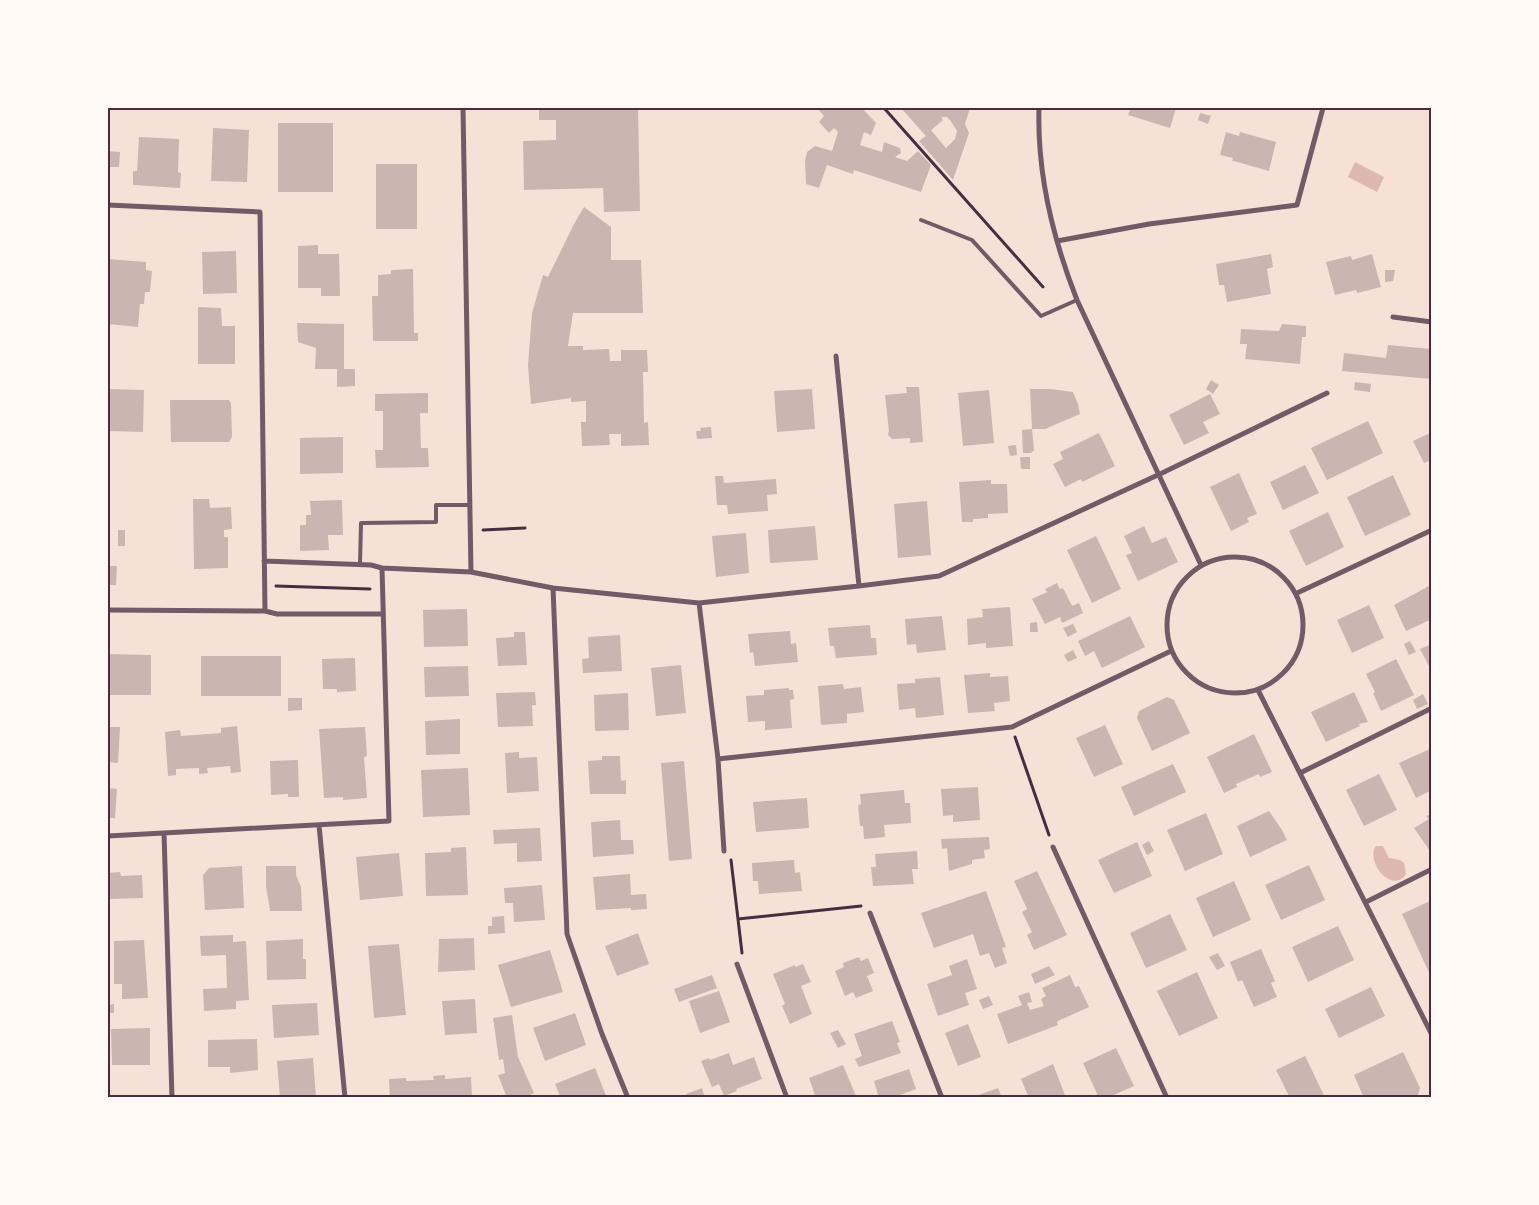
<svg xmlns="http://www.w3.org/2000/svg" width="1539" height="1205" font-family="Roboto,sans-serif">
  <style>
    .water { fill: #dcb8b0 }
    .building { fill: #ccb4b1; fill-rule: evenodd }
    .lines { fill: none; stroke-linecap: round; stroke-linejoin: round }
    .path { stroke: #4a2c40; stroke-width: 3 }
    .service { stroke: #755966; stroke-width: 4 }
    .minor { stroke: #755966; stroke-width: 5 }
    .neatline { fill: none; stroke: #4a2c40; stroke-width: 2 }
  </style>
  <rect width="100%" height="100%" fill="#f7e1d7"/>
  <!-- water -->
  <path class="water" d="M1355 162 1384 177 1377 192 1348 177Z
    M1376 846H1383L1389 858 1400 860 1404 863 1406 874C1392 895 1365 862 1376 846Z"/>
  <!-- building -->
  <path class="building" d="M539 108H638L640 211 604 212 603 188 524 190 523 141 556 140V120H539Z
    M817 108H862L876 123 871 135 864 132 860 145 882 152 884 142 900 148 901 153 895 157 907 161 918 151 931 165 921 192 854 170 853 174 827 165 819 188 806 184 805 161 807 152 815 146 832 151 838 132 834 128 829 133 819 122 824 116Z
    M901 108H970L965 124 969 133 953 180 919 141 926 136ZM941 117H947L950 120 957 131 955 139 946 148 931 130 943 120Z
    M1131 108H1176L1170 128 1128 115Z
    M1200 113 1211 116 1208 124 1198 120Z
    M278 123H333V192H278Z
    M213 128 249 130 247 182 211 181Z
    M1226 132 1239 136 1240 132 1276 142 1269 171 1234 161H1232L1233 158 1220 155Z
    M139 137 179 139 178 172 181 173 180 188 133 185V171H137Z
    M108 151 120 152 119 167H108Z
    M376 164H417V229H376Z
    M584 207 611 227V260H641L643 313H573L568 346H583V350L609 349 610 361H621V350H647L648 372H643L644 423 648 422 649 445 621 446V434H609L610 445 582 446 581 422H586V401L571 402V398L531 404 528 365 532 313 543 275 548 277 574 224Z
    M318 245V254H339L340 296H321V288H298V246Z
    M236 251 237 293 203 294 202 252Z
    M1271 254 1273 267 1267 269 1271 294 1227 302 1224 285H1219L1216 264Z
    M1372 254 1381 287 1357 293 1356 290 1335 295 1326 262 1351 256 1352 260Z
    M108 259 146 262V270L152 271 150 292H145L144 304H140L138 327 108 324Z
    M413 269 414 333H418V341H373L372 296H378V275L391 274V270Z
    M1385 270H1395L1393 281 1385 282Z
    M198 307 221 308 222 326H235V364H198Z
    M297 323 344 324V369H355V386L337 387V369H315L316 348 298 342Z
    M1282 324 1306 326V337H1302L1300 364 1245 359 1247 344H1240L1241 329 1279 331Z
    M1388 345 1432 349V379L1342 371 1344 353 1386 358Z
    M1211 380 1219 385 1213 394 1206 389Z
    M1355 382 1371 384 1370 392 1354 390Z
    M906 387H919L923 442 910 443V438L892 439 888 435 889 431 885 395 907 393Z
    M109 389 144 390 143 432 108 431V393L109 394Z
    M812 389 815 429 777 432 774 391Z
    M1030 389H1050L1073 392 1078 404 1080 414 1045 429H1032Z
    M989 390 994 443 963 446 958 393Z
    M428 393V413H420L421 448H428L429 467 376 468 375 450H383V411H375V394Z
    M1210 394 1220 414 1203 422 1209 433 1184 445 1169 415Z
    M170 400H229L231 403 232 437 229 442H171Z
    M1368 421 1383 453 1327 480 1311 448Z
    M711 427 712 438 697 439 696 431H701L700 428Z
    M1032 429 1034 450 1031 453H1023L1022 430Z
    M1432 432V460L1424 463 1413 441Z
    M1099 433 1115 466 1082 482 1081 479 1065 487 1053 464 1063 459 1060 452Z
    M343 437V473L300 474V438Z
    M1016 445 1017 455 1010 456 1008 446Z
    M1020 457H1030V469H1021Z
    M1305 465 1319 493 1283 510 1270 482Z
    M1239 473 1257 514 1247 518 1249 522 1231 531 1210 487Z
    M1393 475 1411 515 1365 536 1347 497Z
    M715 476H723L724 483 776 479 777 494 767 495 768 511 728 514 727 505H717Z
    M991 480V484H1007L1008 513 988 514V518L973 519V522H962L959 482Z
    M193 499H209L210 508 231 507 232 529 224 530V537H228V568L194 569Z
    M342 500 343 535H328L329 550 300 551V525H306V515H311L310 501Z
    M927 501 931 555 898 558 894 504Z
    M1328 512 1344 547 1306 566 1289 531Z
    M815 526 818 560 770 563 768 530Z
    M1144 526 1152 543 1166 537 1178 562 1138 581 1126 555 1132 553 1124 536Z
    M118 530H125V546H118Z
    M746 533 749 573 716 577 712 536Z
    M1096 536 1121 589 1092 603 1067 550Z
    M108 566H117L116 585H108Z
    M1057 583 1060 589 1063 588 1072 606 1079 603 1083 613 1062 623 1060 617 1045 624 1032 599 1047 592 1045 589Z
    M1429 586 1432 590V619L1406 631 1394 605Z
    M1369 605 1384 638 1352 653 1337 620Z
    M1010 607 1013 646 986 648V643L968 645 967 619 983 617 982 609Z
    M467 609 468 646 424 647 423 610Z
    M942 616 946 650 917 653 916 644 907 645 905 619Z
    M1130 616 1145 647 1102 668 1094 651 1085 656 1078 641Z
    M1037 622 1038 632H1030V623Z
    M1073 624 1077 632 1068 637 1063 628Z
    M870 625 871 638H876L877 655 836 658 834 646H830L828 628Z
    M790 631 791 644 796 643 798 662 755 666 753 652 750 653 748 634Z
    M514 632H525L527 665 498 666 496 638 514 637Z
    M620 635 622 671 583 673 582 659 589 658 588 637Z
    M1410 641 1416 652 1409 655 1404 644Z
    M1432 644V672L1420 649Z
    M1073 650 1077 658 1068 662 1064 655Z
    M108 654 151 655V695H108Z
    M201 656H281V696H201Z
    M355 658 356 691 337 692V689H323L322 659Z
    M1396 659 1414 695 1381 711 1373 693 1375 692 1366 674Z
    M681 665 686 713 656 716 651 668Z
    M468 666 469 696 425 697 424 667Z
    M990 673V677L1008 676 1010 701 994 703 995 711 968 713 964 675Z
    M940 677 944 715 916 718 915 708 899 710 897 684 915 683V679Z
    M843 684 844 689 861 687 864 712 847 714V723L821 725 818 686Z
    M789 688V690H793L794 699 790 700 792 728 765 730V721L748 722 746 696 764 695V690Z
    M535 692 536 705H532L533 726 498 727 496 693Z
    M1354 692 1368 722 1359 724 1360 726 1326 742 1311 712Z
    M628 693 629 730 595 731 594 695Z
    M1423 694 1428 704 1417 709 1413 700Z
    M1167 697 1174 700 1190 733 1152 751 1137 718 1139 711Z
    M288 698H302V710L288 711Z
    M460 719V754L426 755 425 721Z
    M1105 725 1123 764 1094 777 1076 738Z
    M237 726 241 772 231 773 230 766 207 768 208 773 199 774V768L176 769V775L168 776 165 732 180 730 181 736 221 733V728Z
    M108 727H120L118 763 108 762Z
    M365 727 367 756 364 757 367 798 343 800V797L324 798 319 729Z
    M1254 734 1272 772 1260 777 1259 774 1236 784 1237 787 1224 793 1207 757Z
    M1432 748V790L1416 798 1399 763Z
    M519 752V758L537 757 539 791 507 793 505 753Z
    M602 756H620L621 781 626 780V794H590L588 761 602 760Z
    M298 760 299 797H288V794L271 795 270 761Z
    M684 761 692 859 669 861 661 763Z
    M1173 764 1186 792 1134 816 1121 787Z
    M468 768 470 815 423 817 421 770Z
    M1379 774 1397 810 1364 826 1346 790Z
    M978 787 980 820 953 822V815L943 816 941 789Z
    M108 788 117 789 115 818H108Z
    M904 790 905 803H910L911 823 884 825 885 837 864 839 863 826H860L858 805 861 804 860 794Z
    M807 798 809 828 756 832 753 802Z
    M1269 811 1282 830 1287 840 1250 857 1237 826Z
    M1206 813 1223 854 1185 871 1167 830Z
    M1432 814V854L1414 828 1429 819 1426 816Z
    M620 820 621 840H633L634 854 593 857 591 822Z
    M540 828 542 861 517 862V843L494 844 493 830Z
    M989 837 990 849 984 850 985 858 972 860V864L949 871 947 848 942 849 941 839Z
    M1149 841 1154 851 1147 855 1142 845Z
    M1137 842 1152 876 1114 893 1098 860Z
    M466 847 468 895 426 896 425 853 451 852V848Z
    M917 851 918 869H912L914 884 873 886 871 867H876L875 854Z
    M399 853 403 896 360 900 356 857Z
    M794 860 795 873 800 872 802 891 759 894 758 881H753L752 863Z
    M1309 865 1325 900 1281 920 1265 885Z
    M242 866 244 908 205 910 203 875 209 868Z
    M266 866H296V875L301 887 302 911H270L266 886Z
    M1037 871 1067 935 1034 950 1027 935 1032 932 1022 912 1027 909 1014 881Z
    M120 872 121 876 142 875 143 898 109 899 108 873Z
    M630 874 631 895 646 894 647 909 631 910V908L596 910 593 877Z
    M1234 881 1251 920 1213 937 1196 898Z
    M542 885 545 920 514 922 513 903H505L504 888Z
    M986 891 1006 947 1002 948 1007 963 995 968 989 953 980 956 973 934 934 948 921 913Z
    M1432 900V979L1402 914Z
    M1170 914 1187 950 1146 968 1130 933Z
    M504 916 505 933 488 934V926H492V917Z
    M1338 926 1354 960 1308 982 1292 947Z
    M638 933 649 964 617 976 605 946Z
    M233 935V942L246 941 249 1000 236 1001V1009L204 1011 203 989 227 988 226 955 201 956 200 936Z
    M474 938 475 970 438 972 439 939Z
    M303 939V959H306V979L267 980 266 941Z
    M144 940 148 998 122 999V984H114V941Z
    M399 944 406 1015 374 1018 368 946Z
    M1261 949 1275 981 1271 983 1277 997 1254 1007 1242 980 1238 982 1230 962Z
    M550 950 563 992 511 1007 498 965Z
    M1218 953 1225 966 1217 970 1209 957Z
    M859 957 861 961 868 958 874 973 867 976 873 991 856 998 853 992 845 996 835 971 844 967 843 963Z
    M967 959 977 989 965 993 969 1005 938 1016 927 984 952 975 949 966Z
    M803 964 811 982 801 986 812 1014 790 1024 782 1006 785 1004 773 974 795 965V967Z
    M1049 966 1055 975 1035 984 1031 974Z
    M1197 972 1218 1018 1179 1036 1157 991Z
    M712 975 717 988 679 1002 674 989Z
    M1070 975 1075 987 1079 986 1089 1007 1058 1021 1057 1022 1058 1025 1008 1044 997 1014 1022 1005 1018 996 1029 992 1032 1002 1027 1003 1030 1010 1044 1006 1041 999 1046 996 1042 988Z
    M1371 987 1385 1016 1339 1038 1325 1009Z
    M719 991 730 1022 700 1033 689 1001Z
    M989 996 993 1005 983 1009 979 1000Z
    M475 999 477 1033 445 1035 442 1001Z
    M317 1003 319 1035 274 1038 272 1005Z
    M114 1004V1013H108V1005Z
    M575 1013 586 1045 545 1061 533 1028Z
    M512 1015 518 1057 534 1093 530 1095 531 1098H507L498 1075 505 1073 503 1059 499 1060 493 1018Z
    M892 1021 900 1042 897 1043 901 1053 859 1067 855 1059 862 1056 854 1034Z
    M968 1024 981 1057 958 1066 945 1033Z
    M150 1028V1065H112L111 1029Z
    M838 1030 846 1044 838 1048 830 1033Z
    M257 1039 258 1070 230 1073V1067H208V1040Z
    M1116 1048 1134 1086 1107 1098H1099L1083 1063Z
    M1403 1052 1420 1088 1417 1098H1364L1354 1075Z
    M729 1053 733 1065 754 1057 762 1079 736 1089 737 1091 724 1096 719 1084 712 1087 701 1061 709 1058 710 1060Z
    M1305 1056 1320 1087 1325 1098H1290L1276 1070Z
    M313 1058 316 1098H280L277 1061Z
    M1053 1064 1066 1098H1029L1021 1079Z
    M843 1065 856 1096 816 1098 809 1078Z
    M595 1068 607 1098H561L555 1084Z
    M909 1069 916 1089 892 1098H879L874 1081Z
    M445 1075V1079L471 1077 472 1098H390L389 1079 406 1078V1081L434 1080 433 1076Z
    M702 1088 705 1098H687L686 1094Z
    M998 1088 1002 1098H973V1097Z
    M108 1095 127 1096V1098H108Z"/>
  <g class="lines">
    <!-- path -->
    <path class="path" d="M884 108 1043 287
      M483 530 525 528
      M276 586 370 589
      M1015 737 1049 835
      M731 860 742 953
      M738 919 861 906"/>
    <!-- service -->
    <path class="service" d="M921 220 972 240 1041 316 1077 300
      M360 564 361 523 436 522V505H469"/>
    <!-- minor -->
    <path class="minor" d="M463 108 471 572
      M1039 108C1037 173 1053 239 1077 300L1201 565
      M108 205 260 212 265 611
      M1057 241 1149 224 1297 205 1323 108
      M1393 317 1432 322
      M836 356 859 586
      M1167 625a68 68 0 1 1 136 0a68 68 0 1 1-136 0Z
      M264 561 371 565 382 568 471 572 553 588 699 603 859 586 939 576 1160 474 1327 393
      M553 588 567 934 602 1034 628 1098
      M1297 593 1432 530
      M699 603 718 759 724 851
      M108 610 265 611 277 614H383
      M1258 690 1432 1035
      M718 759 1012 727 1171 651
      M1300 773 1432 708
      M319 825 345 1098
      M164 833 172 1098
      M108 836 389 821 382 568
      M1053 847 1167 1098
      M1366 902 1432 869
      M870 913 942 1098
      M737 964 787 1098"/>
  </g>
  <!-- border -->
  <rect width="1539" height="1205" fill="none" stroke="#fffaf5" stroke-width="218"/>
  <rect x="109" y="109" width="1321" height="987" class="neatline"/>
</svg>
